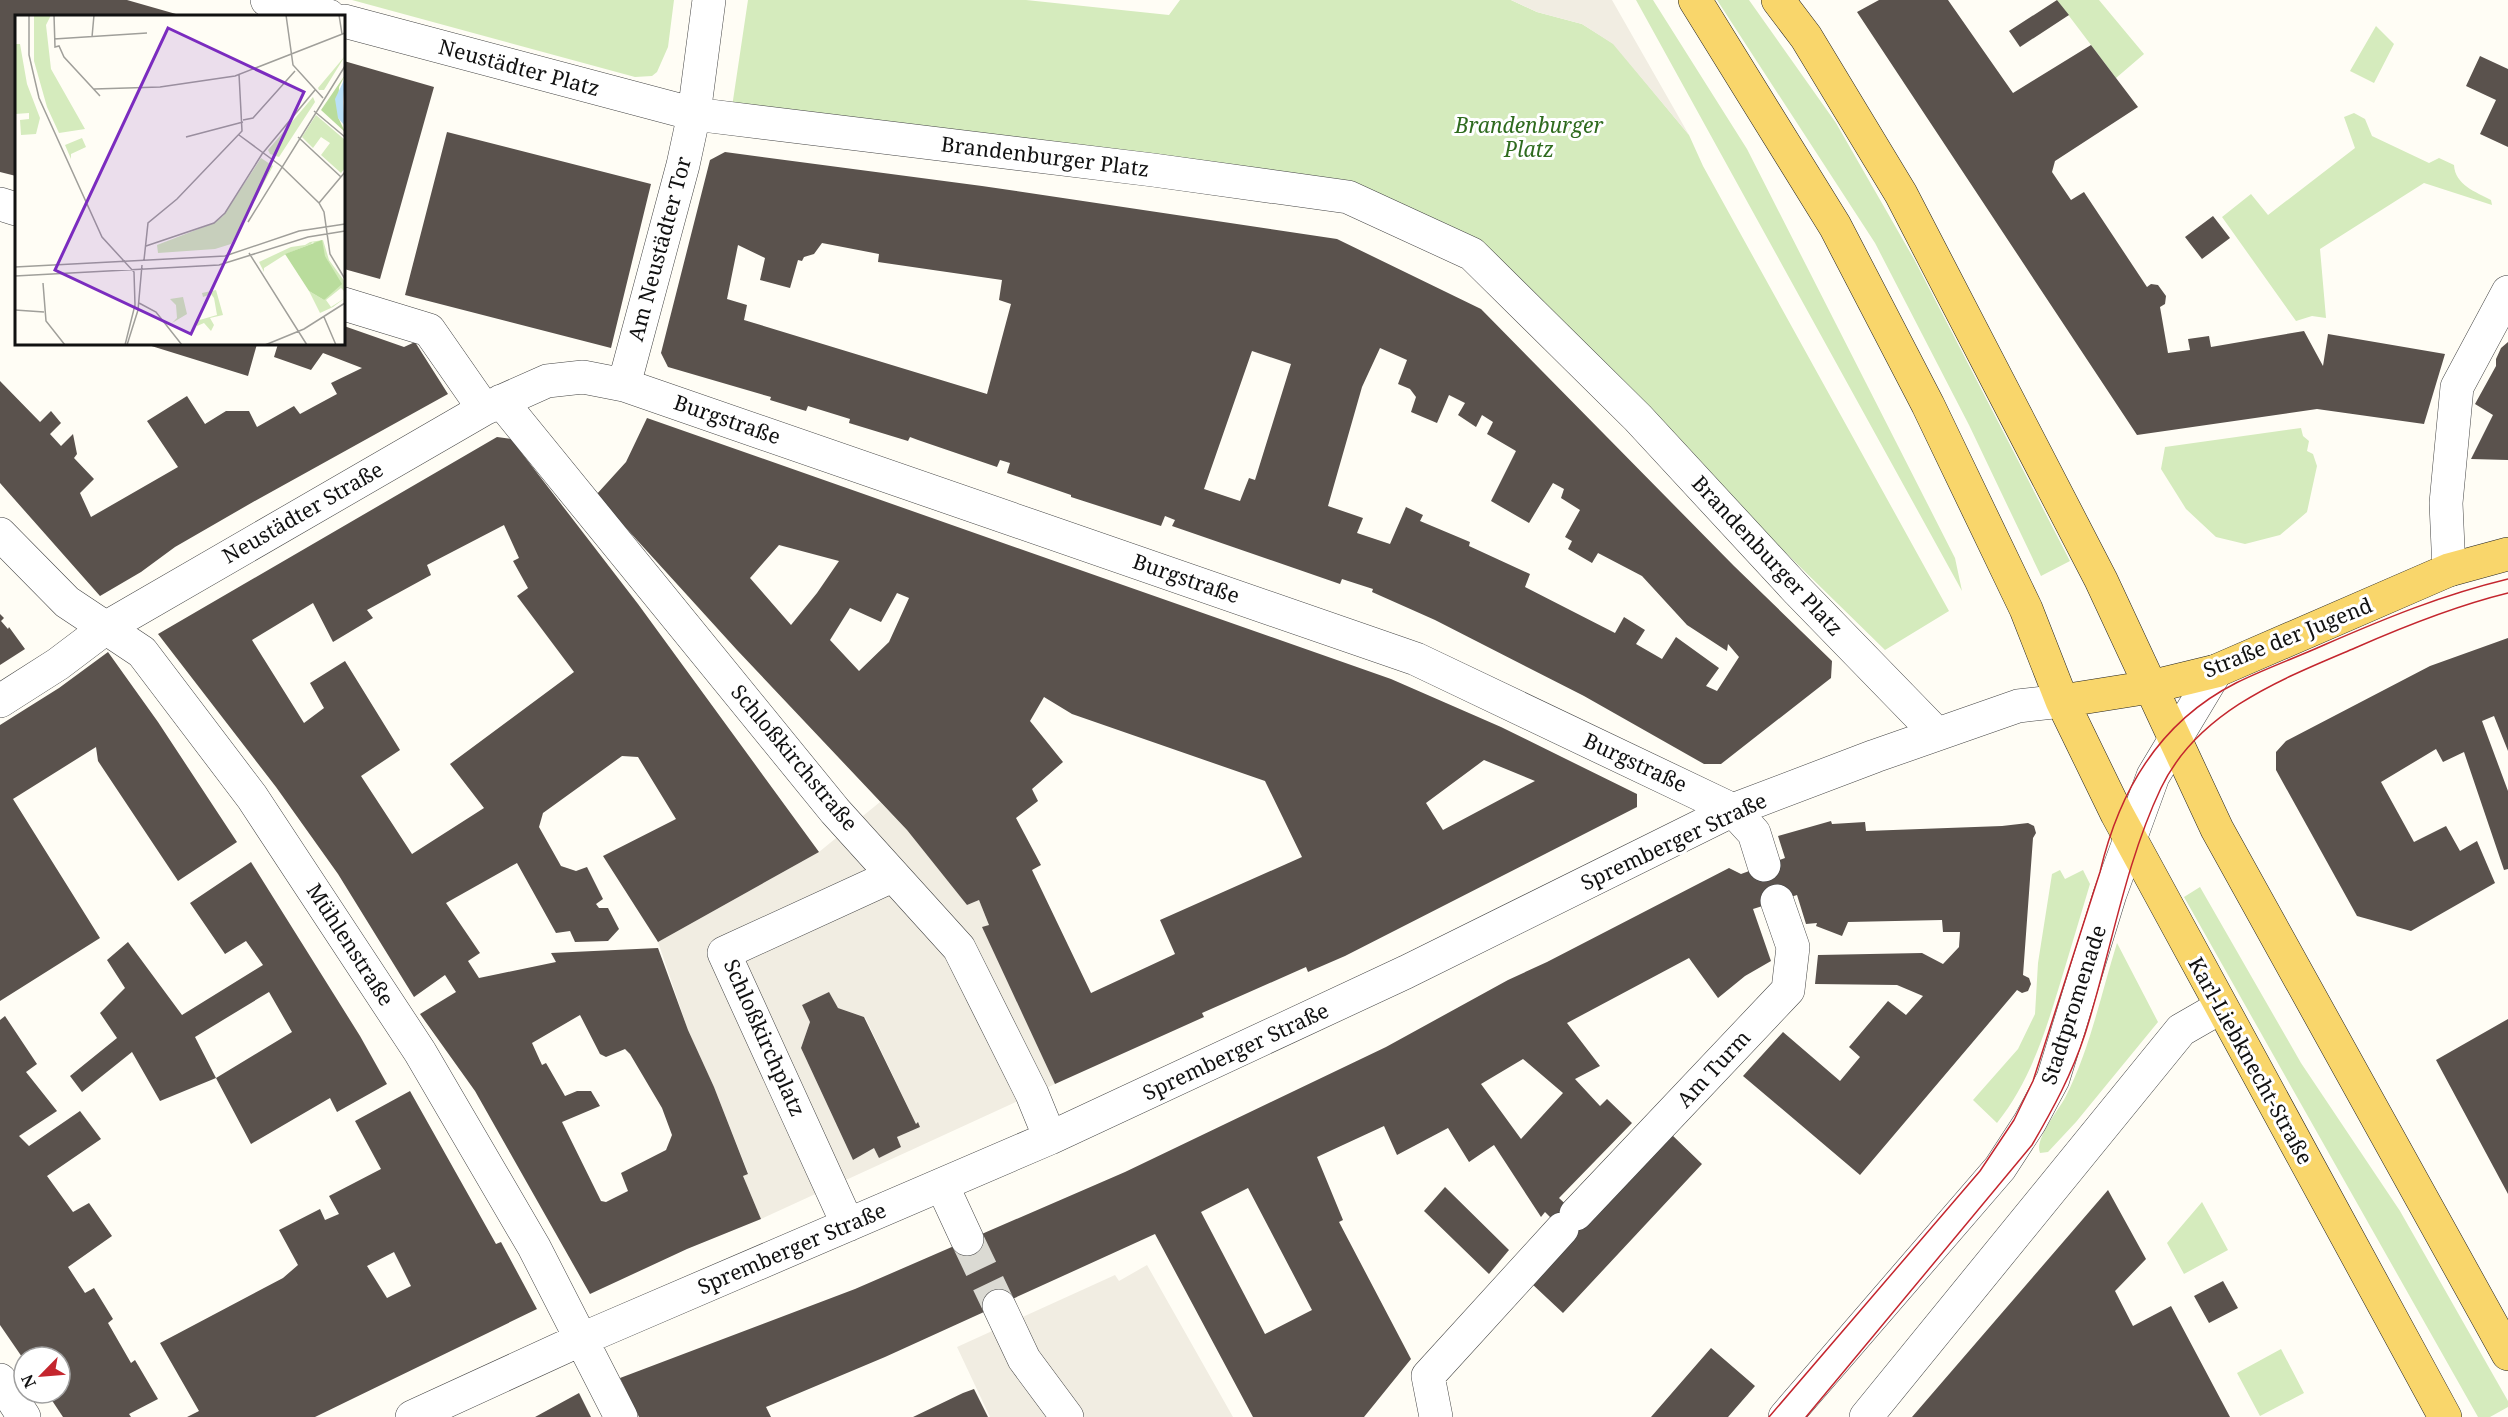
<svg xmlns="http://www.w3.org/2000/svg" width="2508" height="1417" font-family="'Noto Serif',serif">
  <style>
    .green { fill: #d5ebbd }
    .plaza { fill: #f1ede2; fill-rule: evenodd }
    .building { fill: #5a524d; fill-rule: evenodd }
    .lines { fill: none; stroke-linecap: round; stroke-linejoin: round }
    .minor-tunnel { stroke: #dbdad3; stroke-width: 33; stroke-dasharray: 33 16; stroke-linecap: butt }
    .minor-casing { stroke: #444; stroke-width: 34 }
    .major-casing { stroke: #222; stroke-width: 34 }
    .minor { stroke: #fff; stroke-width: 33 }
    .major { stroke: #f9d66b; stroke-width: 33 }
    .tram { stroke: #c4262e; stroke-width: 1.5 }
    .labels { text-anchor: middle; stroke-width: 6; stroke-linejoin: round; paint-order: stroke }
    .street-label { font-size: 21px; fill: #111; stroke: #fff }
    .park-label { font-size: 21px; font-style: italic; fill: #2f6b1f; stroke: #fff }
    .inset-road { fill: none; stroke: #a09f9a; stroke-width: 1.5 }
    .view { fill: #7b2cbf; fill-opacity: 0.15; stroke: #7b2cbf; stroke-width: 3 }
    .inset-edge { fill: none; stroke: #111; stroke-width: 3 }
  </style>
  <rect width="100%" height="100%" fill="#fffdf5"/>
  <!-- green -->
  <path class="green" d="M352 0H674L668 47 657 72 652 76 635 77Z
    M748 0H1026L1169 15 1180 0H1511L1537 12 1582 24 1614 44 1689 135 1703 166 1949 611 1885 650 1474 248 1377 201 732 107Z
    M1636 0H1653L1747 149 1955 558 1962 591Z
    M1717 0H1749L1836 123 1914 259 2070 561 2041 576 1969 425 1875 243Z
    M2057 0H2099L2144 54 2116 78Z
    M2376 26 2394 44 2374 83 2350 71Z
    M2354 113 2365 119 2372 136 2429 163 2439 158 2454 165C2455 185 2476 192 2491 200L2492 205 2424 183 2320 249 2326 318 2312 316 2296 321 2222 217 2251 194 2268 215 2355 148 2344 117Z
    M2301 428 2303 436 2309 441 2307 451 2313 454 2317 466 2307 512 2280 535 2245 544 2216 537 2186 509 2161 469 2165 447Z
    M2060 870 2065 879 2083 870 2090 884C2082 911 2074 937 2066 964 2049 1019 2034 1077 1997 1123L1973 1100 2018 1049 2035 1014 2038 963 2052 874Z
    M2200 887 2301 1063 2400 1211 2508 1401V1407L2490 1417H2478L2184 897Z
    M2117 943 2158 1022 2076 1122 2048 1152 2040 1153C2034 1139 2059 1110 2066 1096 2090 1049 2101 994 2117 943Z
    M2202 1202 2228 1250 2184 1274 2167 1243Z
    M2281 1349 2304 1393 2260 1416 2237 1373Z"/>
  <!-- plaza -->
  <path class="plaza" d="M1511 0H1612L1689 135 1613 44 1582 24 1537 12Z
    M880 802 907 830 967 905 979 900 989 925 983 928 1055 1084 761 1219 743 1176 748 1173 714 1087 688 1030 658 942 819 852ZM829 992 838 1008 865 1017 916 1124 918 1123 920 1127 897 1137 901 1147 879 1158 874 1148 853 1160 801 1048 810 1022 802 1005Z
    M1147 1265 1233 1417H990L957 1347 1115 1275 1119 1281Z"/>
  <!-- building -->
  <path class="building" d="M0 0H127L183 16H16V176L0 172Z
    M1879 0H1948L2013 93 2091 45 2138 107 2055 161 2052 172 2071 200 2084 192 2147 287 2151 284 2158 285 2166 296 2165 304 2160 307 2168 353 2190 350 2188 339 2209 336 2211 347 2304 331 2323 366 2328 334 2445 354 2424 424 2317 409 2137 435 1857 12Z
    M2057 0 2069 15 2020 47 2009 31Z
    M2480 56 2508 69V147L2480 134 2496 100 2466 86Z
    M344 61 434 87 380 279 344 269Z
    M447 132 651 184 611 348 405 295Z
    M725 152 982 186 1337 239 1481 309 1734 566 1832 661 1831 678 1721 764H1704L1584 696 1435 620 1372 592 1373 589 1342 579 1340 584 1172 526 1175 520 1165 516 1161 526 1071 497V495L1007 473 1010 463 1000 460 997 467 918 440 910 437 908 441 849 423 850 419 808 406 806 411 770 400 771 397 668 367 661 353 710 160ZM822 243 879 254 878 262 1002 280 999 300 1011 304 987 394 744 320 747 305 727 299 738 245 765 258 760 280 790 288 798 260 802 261 804 257 814 254ZM1380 348 1407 360 1398 384 1410 389 1416 397 1411 412 1437 423 1449 395 1465 403 1458 415 1476 427 1482 415 1493 422 1487 434 1516 451 1491 501 1529 523 1553 483 1564 489 1561 498 1580 510 1565 537 1572 541 1568 549 1592 563 1598 553 1642 576 1687 625 1727 651 1728 644 1739 657 1717 691 1706 686 1719 668 1676 637 1662 659 1636 644 1645 630 1624 617 1615 633 1525 587 1530 574 1469 546 1470 542 1420 521 1423 515 1406 507 1390 544 1357 533 1363 518 1328 506 1362 387ZM1252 351 1291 364 1255 480 1249 478 1240 501 1204 489Z
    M2213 216 2230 238 2202 259 2185 237Z
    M344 326 404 347 415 342 448 394 253 502 175 547 141 572 100 596 0 483V381L40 422 51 411 61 423 50 434 61 446 73 434 77 454 74 458 94 479 80 493 91 517 178 467 147 421 187 396 205 424 226 411H249L257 427 294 406 300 414 337 394 331 383 362 368 323 353 311 370 274 357 278 344H344Z
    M2508 342V460L2471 459 2493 415 2475 404 2496 366V359L2501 348Z
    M145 344H257L248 376Z
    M647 418 1391 679 1501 727 1637 794V807L1345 956 1308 972 1306 967 1202 1013 1204 1017 1055 1084 982 927 989 925 979 900 967 905 907 830 737 650 596 495 626 462ZM779 545 839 561 817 593 791 625 750 578ZM897 593 909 598 889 642 859 671 830 640 850 608 881 622ZM1044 697 1072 714 1265 781 1302 857 1160 920 1175 954 1091 993 1032 870 1041 865 1016 818 1038 801 1032 789 1063 762 1030 721ZM1484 760 1535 781 1443 830 1426 803Z
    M497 437 511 439 638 604 819 852 658 942 603 856 676 819 638 757 622 756 543 813 539 827 561 866 576 871 587 867 603 899 596 904 599 908H608L619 929 608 941 575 942 570 931 556 933 517 863 446 903 480 953 468 961 479 978 556 962 551 953 658 948 688 1030 714 1087 748 1174 743 1176 761 1219 687 1249 590 1294 475 1091 420 1014 456 992 445 975 414 997 338 874 276 787 158 634ZM504 525 519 558 513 561 528 588 517 596 574 672 450 764 484 808 412 854 361 776 400 750 345 661 310 683 324 708 304 723 252 640 313 603 333 642 373 618 367 610 431 575 427 565ZM580 1015 600 1054 606 1057 625 1049 630 1054 662 1108 672 1135 666 1150 621 1173 628 1191 606 1202 601 1201 562 1122 600 1106 591 1091H577L565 1096 546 1063 542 1065 532 1043Z
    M0 614 4 618 1 621 8 629 9 627 25 649 0 665Z
    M2508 638V751L2494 716 2482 721 2508 791V869L2504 870 2464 752 2443 762 2436 749 2381 782 2414 842 2446 826 2460 851 2477 841 2495 883 2411 931 2357 916 2276 770V752L2286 741 2430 666Z
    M108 652 158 722 237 842 178 881 98 761 96 747 13 799 100 938 0 1001V725L59 688Z
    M1831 821 1832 824 1865 822 1866 831 2002 826 2028 823 2034 826 2036 833 2033 838 2023 975 2029 978 2031 984 2028 991 2022 993 2017 990 1860 1175 1743 1076 1783 1032 1840 1081 1860 1057 1849 1047 1888 1001 1906 1015 1923 996 1897 985 1815 984 1818 955 1922 953 1943 964 1959 947 1960 932H1943L1942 920 1848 922 1842 936 1816 926 1817 923 1806 924 1797 895 1753 909 1771 961 1745 976 1718 998 1689 958 1567 1023 1600 1066 1575 1079 1600 1106 1607 1099 1632 1123 1559 1198 1576 1214 1671 1134 1702 1164 1563 1313 1531 1283 1572 1239 1545 1212 1541 1217 1494 1145 1469 1162 1448 1128 1397 1155 1384 1126 1317 1157 1343 1220 1339 1222 1411 1359 1364 1417H1253L1155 1234 885 1357 766 1407 771 1417H639L620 1378 855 1289 1125 1172 1386 1047 1508 980 1547 962 1729 868 1741 874 1785 858 1778 836ZM1523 1059 1563 1093 1521 1139 1481 1084ZM1248 1188 1312 1310 1265 1334 1201 1212Z
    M251 862 360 1036 387 1084 337 1112 330 1098 251 1144 216 1078 292 1032 269 992 195 1037 216 1078 160 1101 132 1052 82 1092 70 1076 117 1038 100 1013 125 988 107 960 128 942 182 1015 263 965 246 941 225 954 190 903Z
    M829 992 838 1008 864 1017 916 1124 918 1122 920 1127 897 1137 901 1147 879 1158 874 1148 853 1160 801 1048 810 1022 802 1005Z
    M5 1016 37 1064 26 1072 57 1111 19 1136 29 1146 80 1111 101 1139 47 1176 73 1212 89 1203 112 1236 68 1267 85 1293 94 1288 113 1319 108 1323 131 1363 135 1360 158 1399 129 1414 131 1417H63L47 1393H60V1357H22L0 1325V1020Z
    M2508 1019V1194L2436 1060Z
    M410 1091 496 1244 501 1242 537 1309 315 1417H187L199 1411 160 1343 283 1278 298 1265 279 1230 320 1209 325 1220 339 1214 329 1196 381 1169 355 1121ZM394 1252 411 1286 387 1298 367 1266Z
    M1445 1187 1509 1250 1489 1274 1424 1211Z
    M2108 1190 2146 1259 2115 1291 2133 1326 2171 1306 2230 1417H1912Z
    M2223 1281 2238 1308 2209 1323 2194 1296Z
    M1711 1348 1755 1386 1728 1417H1651Z
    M974 1389 988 1417H913L963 1393Z
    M579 1393 591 1417H535Z"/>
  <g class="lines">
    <!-- minor-tunnel -->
    <path class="minor-tunnel" d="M967 1239 999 1306"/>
    <defs>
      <path id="minor" d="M267 0 329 16
        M344 21 694 114 1153 170 1348 197 1472 254 1638 418 1798 591 1937 734
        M0 204 16 209
        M344 304 429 330 484 409
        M624 385 683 165 694 114 709 0
        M501 401 835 811 959 948 1032 1094 1050 1138
        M0 534 67 602 142 652 252 797 420 1052 534 1247 621 1417
        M2449 570 2446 503 2457 387 2508 292
        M0 701 58 664 107 627 484 409 547 381 583 377 624 385 1416 659 1733 810 1754 833 1764 865
        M942 1185 967 1239
        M1576 1214 1788 990 1793 947 1777 901
        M848 1225 724 953 892 876
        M999 1306 1024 1359 1067 1417
        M0 1380 24 1417
        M412 1417 582 1339 1050 1138 1406 972 1733 810 1875 756 2018 706 2062 701
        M1436 1417 1428 1376 1562 1229
        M1785 1417 2000 1168 2030 1122 2053 1079 2110 894 2153 776 2216 671
        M1866 1417 2181 1030 2221 1007"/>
      <path id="major" d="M1695 0 1835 226 1928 405 2026 609 2062 701 2117 814 2445 1417
        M1778 0 1806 37 1901 194 2101 580 2217 829 2508 1354
        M2062 701 2150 687 2216 671 2449 570 2508 554"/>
    </defs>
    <!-- minor casing -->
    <use href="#minor" class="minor-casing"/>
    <!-- major casing -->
    <use href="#major" class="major-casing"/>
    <!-- minor -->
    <use href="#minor" class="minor"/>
    <!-- major -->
    <use href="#major" class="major"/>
    <!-- tram -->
    <path class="tram" d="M1769 1417 1980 1171 2014 1120 2033 1081 2100 872C2119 791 2159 722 2236 683 2264 669 2295 658 2324 645 2386 618 2442 595 2508 579
      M1806 1417 2032 1145C2053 1109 2072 1074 2085 1034 2111 953 2124 866 2161 788 2198 711 2282 679 2355 648 2405 626 2455 606 2508 593"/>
  </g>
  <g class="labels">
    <!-- street labels -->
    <g class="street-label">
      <text transform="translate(519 68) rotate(15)" y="7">Neustädter Platz</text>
      <text transform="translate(1045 157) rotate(7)" y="7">Brandenburger Platz</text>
      <text transform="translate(660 249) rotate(-75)" y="7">Am Neustädter Tor</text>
      <text transform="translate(727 420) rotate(19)" y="7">Burgstraße</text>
      <text transform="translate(303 513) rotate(-30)" y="7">Neustädter Straße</text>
      <text transform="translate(1767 556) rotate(47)" y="7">Brandenburger Platz</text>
      <text transform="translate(1186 579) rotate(19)" y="7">Burgstraße</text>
      <text transform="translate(2288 638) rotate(-22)" y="7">Straße der Jugend</text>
      <text transform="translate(794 758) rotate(50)" y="7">Schloßkirchstraße</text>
      <text transform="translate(1635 763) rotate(25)" y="7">Burgstraße</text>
      <text transform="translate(1674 842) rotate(-25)" y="7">Spremberger Straße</text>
      <text transform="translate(350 945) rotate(57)" y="7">Mühlenstraße</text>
      <text transform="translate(2074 1005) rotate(-72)" y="7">Stadtpromenade</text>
      <text transform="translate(764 1038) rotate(66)" y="7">Schloßkirchplatz</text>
      <text transform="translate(1236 1052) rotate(-25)" y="7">Spremberger Straße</text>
      <text transform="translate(2250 1061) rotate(61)" y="7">Karl-Liebknecht-Straße</text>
      <text transform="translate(1714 1069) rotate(-47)" y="7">Am Turm</text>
      <text transform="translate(792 1249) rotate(-23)" y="7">Spremberger Straße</text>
    </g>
    <!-- park labels -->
    <g class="park-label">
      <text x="1529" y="133">Brandenburger<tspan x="1529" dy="24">Platz</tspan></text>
    </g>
  </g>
  <!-- overview -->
  <g transform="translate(15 15)">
    <rect width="330" height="330" fill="#fffdf5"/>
    <path d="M19 0H36L31 10 36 54 70 114 44 118 32 92 19 46ZM0 29H5L12 69 25 103 21 119 6 120 5 105 14 104V98L0 99ZM330 41 309 75H304L303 73ZM298 82 300 87 264 142 255 139 253 135ZM301 100 330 125V153L326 158 306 140 315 128 306 122 298 133 287 122ZM67 123 71 132 56 139V144L50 130ZM246 143 258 151 216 229 200 234 143 238 142 230 199 208 208 201ZM308 225 314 245 330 267V277L326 273 311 285 316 292 330 283 318 292 305 298 294 276 309 285 313 246 298 227 296 229 271 239 249 253V257L244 247 276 232 290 230 295 227ZM201 275 208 300 195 303 199 310 196 316 189 308 182 311 181 306 202 300 199 283 196 279 188 282 187 278ZM168 282 172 299 157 308 162 303 161 290 155 284Z" fill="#d5ebbd"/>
    <path d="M330 60 324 72 323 102 330 117 306 95ZM307 225 310 241 327 269 309 285 294 276 270 239Z" fill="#b9dc9c"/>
    <path d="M330 63 328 87 330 111 323 103 320 84Z" fill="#b9e0f7"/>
    <path class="inset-road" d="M14 0V40L24 83 87 222 119 257 120 290 110 330M39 0 40 32 44 31 49 42 85 81M271 0 278 50 308 83M324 0 327 19M77 22 79 0M39 24 132 18M79 74 145 72 220 61 330 18M299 96 330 122M228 105 238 103 280 56M224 120 266 151 304 188 309 197 315 239 330 264M171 122 228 107M283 122 326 162M304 188 330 157M233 207 330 51M131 231 199 208 210 198 247 139 300 75M234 238 292 330M129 245 133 208 162 184 227 116 224 59M0 252 210 241 284 216 330 209M0 261 204 250 293 222 330 216M28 268 31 306 50 330M124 288 141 297 167 330M0 295 29 297M309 302 321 330M112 330 123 295 127 250M250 330 289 314 330 288"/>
    <path class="view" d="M153 13 289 77 176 319 40 255Z"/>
    <rect width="330" height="330" class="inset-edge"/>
  </g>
  <!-- north arrow -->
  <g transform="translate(42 1375) rotate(245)"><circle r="28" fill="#ffffff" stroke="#a0a0a0" stroke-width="1.5"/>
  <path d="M0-4.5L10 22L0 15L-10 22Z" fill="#c4262e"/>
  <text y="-9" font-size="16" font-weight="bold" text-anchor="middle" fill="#111111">N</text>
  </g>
</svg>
